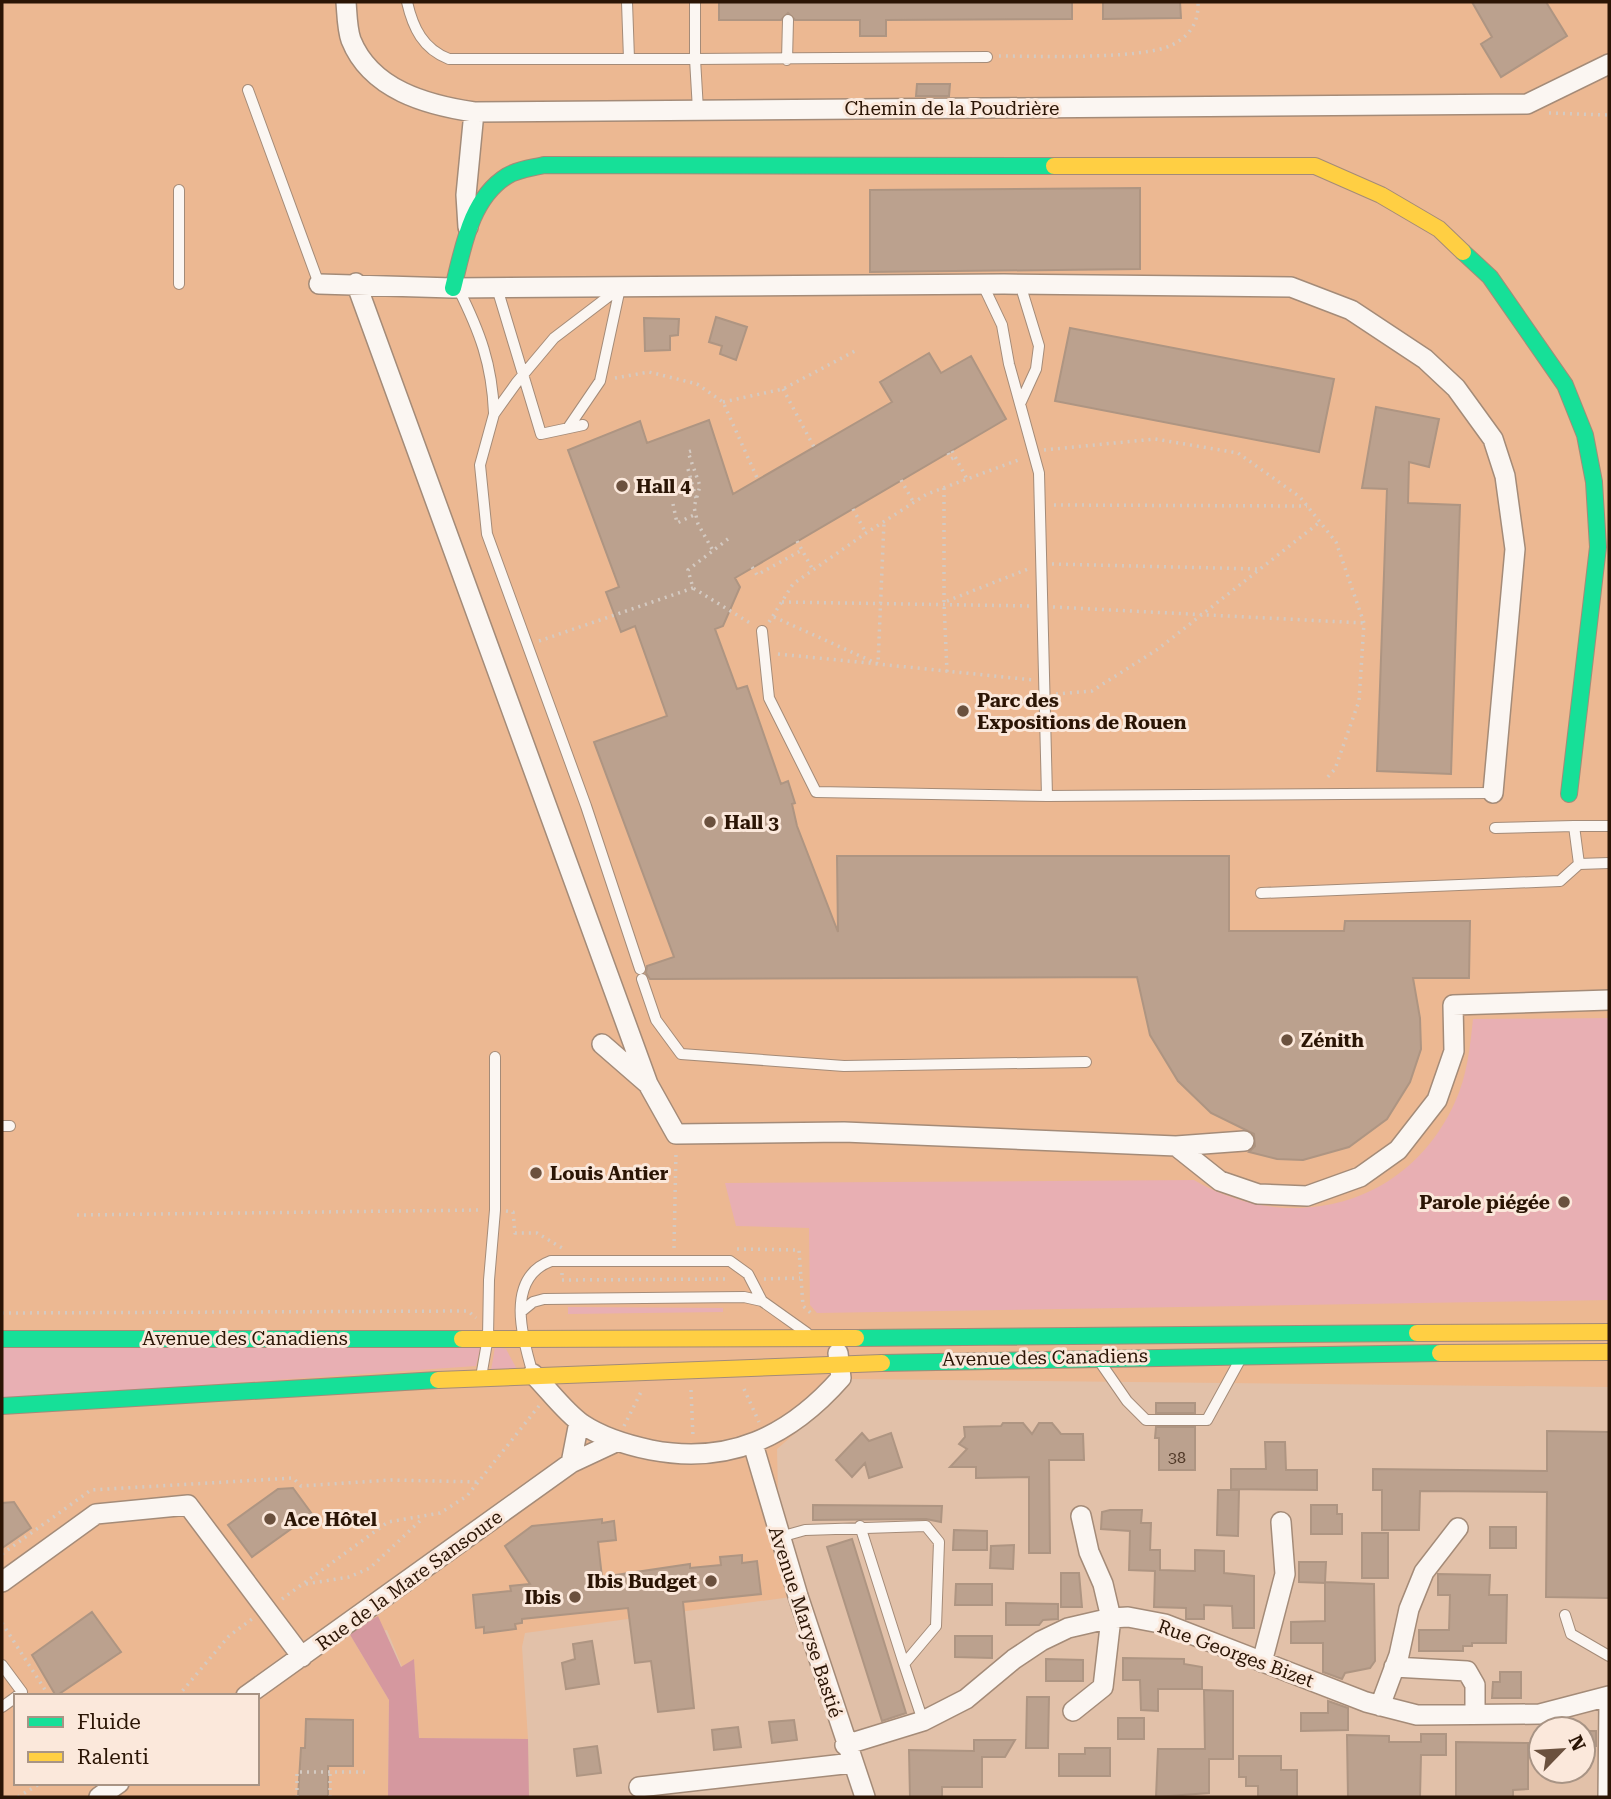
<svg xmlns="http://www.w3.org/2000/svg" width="1611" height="1799" font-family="'Roboto Serif',serif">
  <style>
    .built { fill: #ecb892; fill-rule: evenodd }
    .green { fill: #e8afb3 }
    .forest { fill: #d5989f }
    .building { fill: #bba18e; stroke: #ae9582; stroke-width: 2 }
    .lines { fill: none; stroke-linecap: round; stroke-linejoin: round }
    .lane-casing { stroke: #a48b78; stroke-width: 12 }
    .street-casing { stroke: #a48b78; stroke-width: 22 }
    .fast-casing { stroke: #a48b78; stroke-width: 18 }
    .slow-casing { stroke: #a48b78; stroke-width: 18 }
    .path { stroke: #d4cac2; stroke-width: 3.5; stroke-dasharray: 2 5; stroke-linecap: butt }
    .lane { stroke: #fbf6f2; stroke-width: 10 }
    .street { stroke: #fbf6f2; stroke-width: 19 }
    .fast { stroke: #16e098; stroke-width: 16 }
    .slow { stroke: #ffcf43; stroke-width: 16 }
    .poi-dot { fill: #6b513e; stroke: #fbe8db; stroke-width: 2.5 }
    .labels { text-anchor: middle; stroke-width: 6; stroke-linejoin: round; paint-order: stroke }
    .number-label { font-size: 16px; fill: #4f3827 }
    .street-label { font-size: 19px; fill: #2b1505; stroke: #fbe8db }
    .poi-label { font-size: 19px; font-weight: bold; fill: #2b1505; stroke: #fbe8db; text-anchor: start }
  </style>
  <rect width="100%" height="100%" fill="#e2c1a9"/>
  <!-- built -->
  <path class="built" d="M2 2H1609V1387L847 1379 816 1415 777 1449 779 1537 798 1596 525 1633 522 1647 528 1739 419 1738 414 1660 402 1667 387 1630 349 1633 389 1700 388 1797H2ZM16 1696H257V1783H16Z"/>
  <!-- green -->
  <path class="green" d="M1609 1018V1300L817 1313 810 1305 809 1228 736 1226 725 1183 1194 1180C1290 1236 1408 1207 1455 1102 1467 1076 1470 1048 1473 1019Z
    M568 1307 723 1308V1312L568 1314Z
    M481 1346 476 1366 2 1399V1348Z
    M495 1347 506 1349 518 1371 490 1376Z"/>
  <!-- forest -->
  <path class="forest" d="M378 1616 401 1667 414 1659 419 1738 528 1739 529 1797H388L389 1700 349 1633Z"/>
  <!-- building -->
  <path class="building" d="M719 2H1072V19L886 20V36H860V20H795L788 13 781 20H719Z
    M1103 2H1180L1181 18 1103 19Z
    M1472 2H1546L1567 36 1501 77 1481 44 1492 37Z
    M917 84H950L949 96H916Z
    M1140 188V269L870 272V190Z
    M716 317 747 327 736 360 720 354 722 346 709 342Z
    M644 318 679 319 678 335 670 336V350L645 351Z
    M1070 328 1334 379 1319 452 1055 401Z
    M929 353 941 373 971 356 1006 419 735 578 740 587 723 626 715 629 737 689 747 686 781 784 788 781 795 803 792 804 797 826 838 932 837 856H1229V931H1344L1345 921H1470L1469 978H1413L1420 1018 1421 1049 1410 1082 1387 1119 1349 1147 1303 1160 1277 1159 1249 1152 1255 1146 1254 1134 1211 1113 1178 1081 1150 1035 1137 977 660 979H650L646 973 647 966 674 957 594 742 667 716 635 626 621 632 606 592 619 587 568 450 640 421 647 443 709 420 733 494 892 402 880 382Z
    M1376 407 1439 419 1429 467 1409 462 1408 503 1460 505 1451 774 1377 771 1387 489 1362 488Z
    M1156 1403H1195V1413H1156Z
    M1003 1423H1023L1032 1434 1039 1423H1052L1061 1434H1083L1084 1460H1049L1050 1553H1029V1477L976 1478V1467H950L967 1449 959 1444 965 1437 964 1427 1001 1426Z
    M1156 1427H1195V1470H1159V1438H1155Z
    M1547 1431 1609 1432V1598L1546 1597 1547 1492 1420 1491 1419 1530H1382V1490H1373V1469L1547 1471Z
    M862 1433 869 1441 891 1433 902 1467 869 1478 865 1463 852 1477 836 1460Z
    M1265 1442H1285L1286 1470H1317V1490L1231 1489V1469H1266Z
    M293 1488 312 1514 252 1557 228 1525 278 1489Z
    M1218 1490H1239L1238 1536 1217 1535Z
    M14 1502 31 1528 2 1548V1503Z
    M813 1505 942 1506 941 1522 926 1519 813 1520Z
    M1311 1505H1337V1514H1342V1534H1311Z
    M1110 1510H1142L1141 1523H1151L1150 1550H1160V1570L1195 1571V1550L1224 1551V1573L1254 1576V1628H1233L1232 1606 1204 1605V1619H1186V1608L1154 1607 1155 1571 1129 1570 1130 1531 1101 1529 1102 1512Z
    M602 1519V1523L614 1521 616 1540 598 1542 602 1577 690 1564V1568L721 1565 720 1557 742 1555V1563L757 1561 761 1594 683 1602 694 1708 658 1712 651 1661 635 1663 628 1608 522 1619V1623L515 1624 516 1629 484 1633V1627L476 1628 473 1595 511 1591 510 1586 530 1584 505 1546 532 1526Z
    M1490 1527H1516V1548H1490Z
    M954 1530 987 1531V1550H953Z
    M1362 1533H1388V1578H1362Z
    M852 1539 906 1713 882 1721 827 1547Z
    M1014 1545 1013 1569 990 1568 991 1546Z
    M1299 1562H1326L1325 1582 1374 1584 1375 1661 1370 1668 1345 1673 1342 1679 1323 1672V1643H1291V1622L1325 1621V1583L1299 1582Z
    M1061 1573H1079L1082 1607H1061Z
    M1438 1574 1490 1575 1489 1595H1507L1506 1643H1472V1646H1463V1651H1419V1630H1449L1450 1595H1438Z
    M956 1584H992V1605H955Z
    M1006 1603 1058 1604V1619L1043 1620 1039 1625H1006Z
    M92 1612 121 1652 56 1696 32 1655Z
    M955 1636H992V1658L955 1657Z
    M592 1641 599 1684 566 1689 562 1663 575 1659 573 1644Z
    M1123 1658 1184 1659V1664L1202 1667V1689H1158V1711L1141 1710 1140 1680H1123Z
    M1046 1659 1083 1660V1681H1046Z
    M1500 1672H1521V1698H1492L1493 1682H1500Z
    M1204 1690 1233 1691V1759H1209V1793L1156 1797 1158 1749H1205Z
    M1027 1697H1049L1048 1748H1026Z
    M1328 1701 1348 1708V1730L1301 1731V1713H1328Z
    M1118 1718H1144V1739H1118Z
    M306 1719 353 1720V1766H328V1797H298L301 1748H305Z
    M794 1720 797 1740 772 1743 769 1722Z
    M738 1727 741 1747 714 1750 712 1730Z
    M1583 1731H1596V1746H1583Z
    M1421 1734H1446V1755H1421L1420 1797H1348L1347 1735 1389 1736V1742H1421Z
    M974 1740H1015L1005 1757H982V1787H942V1797H910L909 1750 974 1751Z
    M1456 1742 1528 1743V1789L1513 1790V1797H1456Z
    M597 1746 601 1773 577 1776 574 1749Z
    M1085 1748H1110V1776H1059V1754H1085Z
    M1239 1756H1281V1770H1297V1797L1258 1796V1786H1246V1777H1239Z"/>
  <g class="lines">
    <defs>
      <path id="lane" d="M407 2C413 28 423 49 449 59H695L698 110
        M627 2 629 59
        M695 2V59L987 57
        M787 60 788 20
        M248 90 319 284
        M179 190V284
        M458 288C480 332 492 364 494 413
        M497 288 541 434 583 425
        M617 290 554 338 517 382 494 414 480 465 487 534 586 806 640 969
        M1020 404 1036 369 1039 346 1020 284
        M568 428 600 381 620 288
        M762 631 769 698 816 792 1047 796 1039 473 1009 364 1002 325 983 285
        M1047 796 1493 793
        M1609 826H1574L1579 864 1609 863
        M1495 828 1574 826
        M1261 893 1560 881 1579 864
        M642 979 656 1020 681 1054 844 1066 1086 1062
        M2 1126H10
        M522 1311 533 1302 544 1299 744 1297 762 1301 807 1333
        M1100 1362 1127 1401 1146 1420H1207L1241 1358
        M533 1374C522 1338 505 1278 551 1261H730L748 1274 762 1301
        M481 1377 488 1337 489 1280 495 1210V1057
        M860 1526 904 1664
        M780 1537 805 1530 926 1526 939 1542 936 1626 904 1664 923 1721
        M1565 1615 1571 1634 1609 1656
        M2 1665 22 1692 17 1696
        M2 1707 16 1697"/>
      <path id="street" d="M346 2C347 13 347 29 351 40 371 90 427 105 474 112L1527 104 1609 64
        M468 227 466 195 474 112
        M356 283 648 1084
        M319 284 453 288 1004 284 1291 287 1351 310 1425 359 1456 388 1493 439 1505 476 1515 549 1493 793
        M602 1044 648 1084 676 1134 844 1132 1176 1146 1244 1141
        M1176 1146 1220 1181 1258 1194 1307 1196 1360 1177 1398 1150 1437 1100 1454 1051 1453 1005 1609 1000
        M533 1374C549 1390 564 1411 582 1424 603 1438 627 1445 651 1450 729 1465 789 1437 841 1378L838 1353
        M753 1444 798 1596 865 1797
        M571 1463 579 1422
        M2 1582 96 1514 188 1505 302 1657
        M1262 1662 1285 1574 1281 1522
        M1394 1667 1467 1671 1475 1685V1714
        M246 1696 571 1463 618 1441
        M1380 1706 1399 1655 1409 1609 1424 1572 1458 1528
        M1073 1711 1103 1687 1111 1618 1103 1584 1089 1552 1081 1516
        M845 1745 923 1721 966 1699 1014 1659 1041 1641 1068 1628 1111 1618 1128 1617 1165 1624 1366 1702 1417 1715 1540 1714 1609 1696
        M639 1787 853 1763
        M99 1797 119 1783
        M1608 1797 1609 1701"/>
      <path id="fast" d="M1463 252 1490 277 1565 385 1585 435 1594 482 1598 547 1569 794
        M453 288C463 249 470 199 507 176 518 169 532 168 544 165L1054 166
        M856 1338 1417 1333
        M2 1339H462
        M882 1363 1440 1353
        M2 1406 438 1380"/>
      <path id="slow" d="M1054 166H1315L1381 195 1439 229 1463 252
        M1417 1333 1609 1332
        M462 1339 856 1338
        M1440 1353 1609 1352
        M438 1380 882 1363"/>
    </defs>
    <!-- lane casing -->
    <use href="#lane" class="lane-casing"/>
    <!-- street casing -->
    <use href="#street" class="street-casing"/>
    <!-- fast casing -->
    <use href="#fast" class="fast-casing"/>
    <!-- slow casing -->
    <use href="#slow" class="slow-casing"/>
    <!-- path -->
    <path class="path" d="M999 56C1037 56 1141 60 1172 45 1190 36 1199 22 1198 2
      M1549 113 1609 115
      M615 378 649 372 697 384 723 402 758 480
      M783 389 814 447
      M723 402 783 389 855 351
      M1044 450 1155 439 1238 453 1300 497 1336 542 1364 623 1359 701 1335 769 1325 780
      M691 451 688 452 700 486 694 507 698 524 712 549
      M952 451 967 479
      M948 453 951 459 955 457
      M688 469 696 498
      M901 480 914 503
      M944 488V603L947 672
      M673 504 677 523 696 514
      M1054 505 1307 506
      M853 509 866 533
      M728 539 688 570 693 588 750 623
      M797 541 813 570
      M1052 564 1258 569
      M752 567 757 575 802 550
      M947 601 1028 569
      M782 602 1032 606
      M1053 607 1364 623
      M774 617 878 664 1033 680
      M769 622 793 584 866 533 927 494 1021 459
      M539 641 693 588
      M778 654 878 664 884 522
      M1056 694 1092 691 1158 649 1320 522
      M506 1211 513 1212 515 1233H537L562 1248
      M77 1215 481 1210
      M674 1248 676 1151
      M737 1249 799 1250 803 1306 813 1315
      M562 1273V1280L728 1279
      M764 1279 800 1278
      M2 1313 468 1311 476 1318
      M744 1389 759 1422
      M691 1390 693 1437
      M624 1426 641 1392
      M2 1554 91 1490 293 1478 301 1486 391 1480 479 1482
      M306 1584 349 1577 370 1568 422 1519
      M282 1599 388 1522 440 1513 467 1496 539 1406
      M2 1623 49 1696
      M178 1696 229 1636 252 1619
      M18 1797 41 1783
      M297 1797V1772H365
      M330 1797V1772"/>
    <!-- lane -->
    <use href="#lane" class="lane"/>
    <!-- street -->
    <use href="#street" class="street"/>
    <!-- fast -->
    <use href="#fast" class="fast"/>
    <!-- slow -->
    <use href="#slow" class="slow"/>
  </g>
  <!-- markers -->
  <g class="poi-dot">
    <circle cx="622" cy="486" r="7"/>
    <circle cx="963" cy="711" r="7"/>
    <circle cx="710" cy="822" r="7"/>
    <circle cx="1287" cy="1040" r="7"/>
    <circle cx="536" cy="1173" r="7"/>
    <circle cx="1564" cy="1202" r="7"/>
    <circle cx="270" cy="1519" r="7"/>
    <circle cx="711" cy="1581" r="7"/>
    <circle cx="575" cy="1597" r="7"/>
  </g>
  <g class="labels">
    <!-- number labels -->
    <g class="number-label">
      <text x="1177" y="1463">38</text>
    </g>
    <!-- street labels -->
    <g class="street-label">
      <text x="952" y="115">Chemin de la Poudrière</text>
      <text x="245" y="1345">Avenue des Canadiens</text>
      <text transform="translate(1045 1357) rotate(-1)" y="7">Avenue des Canadiens</text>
      <text transform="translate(409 1580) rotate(-36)" y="7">Rue de la Mare Sansoure</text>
      <text transform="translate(806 1622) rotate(72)" y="7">Avenue Maryse Bastié</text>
      <text transform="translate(1236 1653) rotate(20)" y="7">Rue Georges Bizet</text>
    </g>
    <!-- poi labels -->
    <g class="poi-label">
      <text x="636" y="493">Hall 4</text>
      <text x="977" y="707">Parc des<tspan x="977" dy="22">Expositions de Rouen</tspan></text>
      <text x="724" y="829">Hall 3</text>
      <text x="1301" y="1047">Zénith</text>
      <text x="550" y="1180">Louis Antier</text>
      <text x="1550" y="1209" text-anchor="end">Parole piégée</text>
      <text x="284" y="1526">Ace Hôtel</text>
      <text x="697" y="1588" text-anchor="end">Ibis Budget</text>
      <text x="561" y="1604" text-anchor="end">Ibis</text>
    </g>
  </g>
  <!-- border -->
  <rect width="1611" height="1799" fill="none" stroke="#2b1505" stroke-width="7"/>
  <!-- legend -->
  <rect x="14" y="1694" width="245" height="91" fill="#fbe8db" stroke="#a89485" stroke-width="2"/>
  <rect x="28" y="1717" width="35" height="10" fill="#16e098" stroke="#a89485" stroke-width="2"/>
  <text x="77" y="1729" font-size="21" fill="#2b1505">Fluide</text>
  <rect x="28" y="1752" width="35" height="10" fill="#ffcf43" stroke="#a89485" stroke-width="2"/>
  <text x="77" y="1764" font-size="21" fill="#2b1505">Ralenti</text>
  <!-- north arrow -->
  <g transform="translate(1562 1750) rotate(65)"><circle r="33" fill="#fbe8db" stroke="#a89485" stroke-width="2"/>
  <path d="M0-5L12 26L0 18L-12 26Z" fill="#6b513e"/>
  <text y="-10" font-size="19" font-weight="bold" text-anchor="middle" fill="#2b1505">N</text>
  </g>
</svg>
